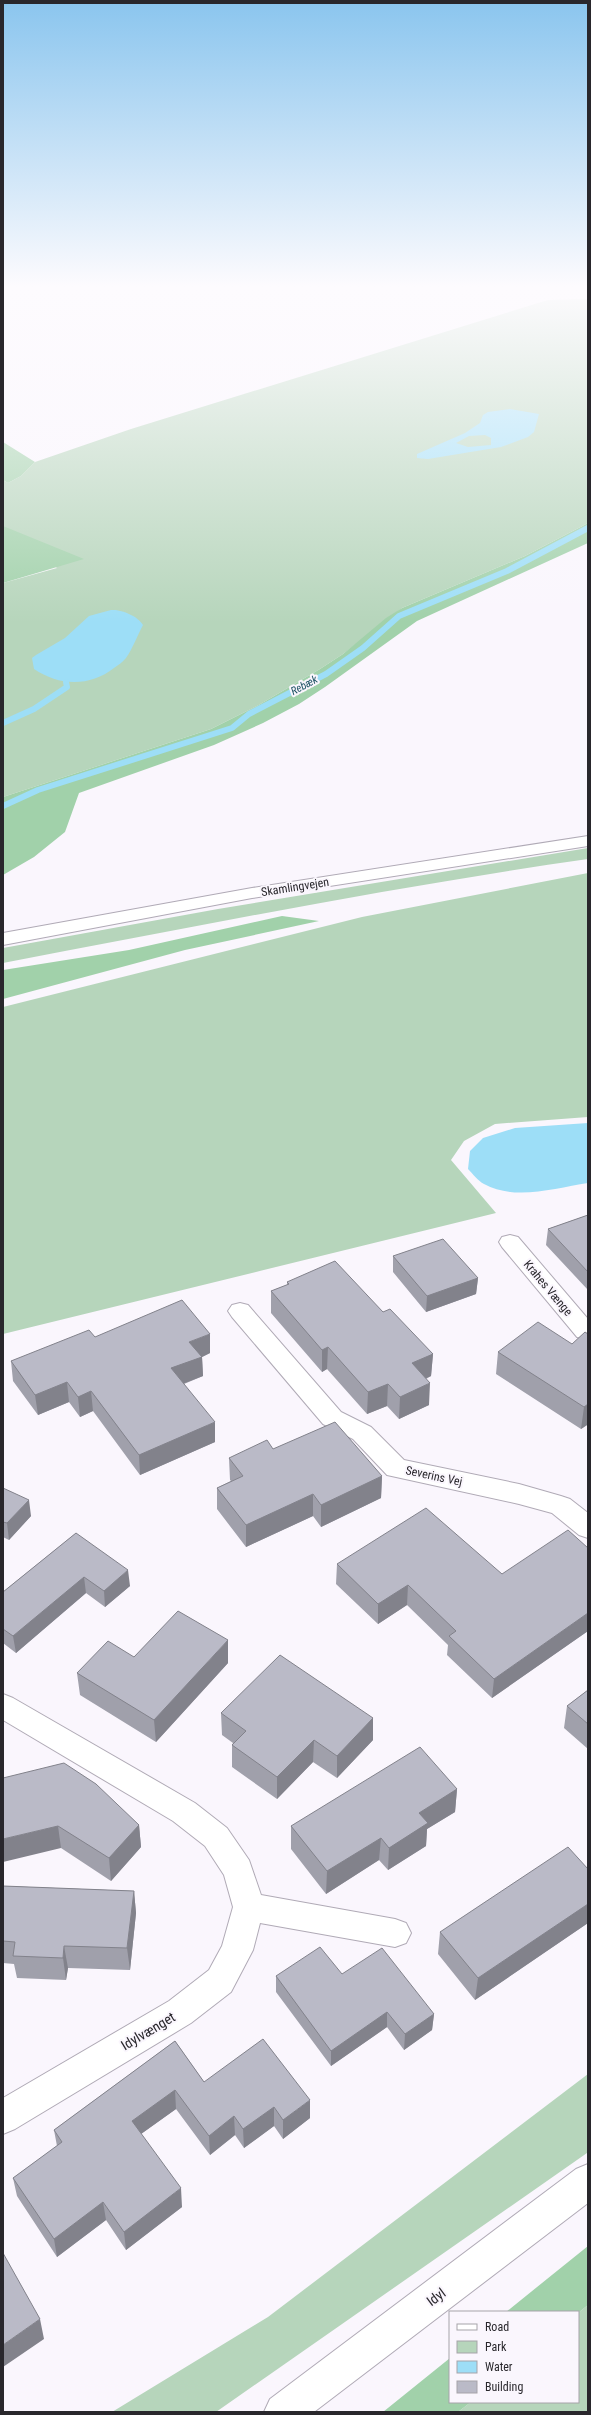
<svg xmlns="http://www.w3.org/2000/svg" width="591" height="2415" font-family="'Roboto Condensed',sans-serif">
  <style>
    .green { fill: #b6d5bb }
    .forest { fill: #a1d1aa }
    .water { fill: #9ddef7; fill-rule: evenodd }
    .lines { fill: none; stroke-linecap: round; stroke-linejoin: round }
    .stream { stroke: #9ddef7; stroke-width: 6 }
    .minor-casing { stroke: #b0aab6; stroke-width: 2 }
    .tertiary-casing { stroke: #b0aab6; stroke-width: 2 }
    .minor { fill: #fff; fill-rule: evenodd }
    .tertiary { fill: #fff; fill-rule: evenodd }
    .wall { fill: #a0a0ab }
    .shaded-wall { fill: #82828b }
    .building { fill: #babac7; stroke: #82828b }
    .labels { text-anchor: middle; stroke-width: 4; stroke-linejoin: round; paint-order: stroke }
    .far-water-label { font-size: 11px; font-style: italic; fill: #1c5163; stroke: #faf6fd }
    .street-label { font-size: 12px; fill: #29272c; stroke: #faf6fd }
    .near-street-label { font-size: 14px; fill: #29272c; stroke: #faf6fd }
  </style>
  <rect width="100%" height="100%" fill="#faf6fd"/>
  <!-- green -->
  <path class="green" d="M588 299V523L525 556 402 608 343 654 320 669 257 706 211 729 3 797V583L57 568 3 526V480L8 483 21 476 35 462 131 429 548 300Z
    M588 848V859C392 887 198 926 3 963V948L218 909Z
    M588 873V1117L495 1124 464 1141 451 1160 496 1213 3 1334V1007L362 917Z
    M588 2074 587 2153 216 2412H112L268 2317Z
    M588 2305V2412H458L471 2402H578V2313Z"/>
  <!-- forest -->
  <path class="forest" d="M3 442 35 462 21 476 8 483 3 480Z
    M588 523V543L417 621 325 687 299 704 263 723 214 745 79 793 65 832 34 857 3 875V797L211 729 257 706 320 669 343 654 386 618 402 608 525 556Z
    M3 526 84 559 3 583Z
    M282 916 319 921 185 950 3 999V970L129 950Z
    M588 2246V2305L578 2313 506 2312Z
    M450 2358V2402H471L458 2412H383Z"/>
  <!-- water -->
  <path class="water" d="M510 409 539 414 534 432 528 437 501 447 428 459 417 458V454L465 433 480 423 483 415 488 412ZM485 435 491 438V445L468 447 456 443 469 436Z
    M111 610C121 609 138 616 143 625 137 636 133 648 126 658 123 662 118 665 114 668 90 687 59 686 34 669L32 658 36 655 65 638 89 616Z
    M588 1123V1183C555 1188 515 1201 484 1184 478 1181 473 1174 468 1169L470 1151 483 1138 515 1128Z"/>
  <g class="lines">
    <!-- stream -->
    <path class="stream" d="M3 723 34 709 67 687 66 682
      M3 806 38 790 232 728 249 714 326 674 363 648 399 616 507 571 588 528"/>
    <defs>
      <path id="minor" d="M510 1235 518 1237 588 1319V1340L577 1337 502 1247 499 1242 502 1237Z
        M240 1303 248 1305 341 1412 371 1427 404 1460 519 1484 561 1496 570 1499 588 1513V1538L579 1535 552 1513 519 1504 387 1475 353 1439 323 1424 232 1317 228 1311 232 1305Z
        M3 1694 13 1698 195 1803 227 1828 249 1860 261 1895 395 1919 406 1923 411 1933 406 1943 395 1947 260 1923 253 1950 231 1992 191 2023 15 2129 3 2134V2098L169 2001 209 1970 222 1946 233 1907 224 1875 205 1846 173 1821 3 1720Z"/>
      <path id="tertiary" d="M588 836V846L252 898 3 945V933L252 888Z
        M588 2164V2203L314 2412H264L270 2399 576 2169Z"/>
    </defs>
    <!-- minor casing -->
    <use href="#minor" class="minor-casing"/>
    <!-- tertiary casing -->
    <use href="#tertiary" class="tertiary-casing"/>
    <!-- minor -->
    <use href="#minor" class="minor"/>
    <!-- tertiary -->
    <use href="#tertiary" class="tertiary"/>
  </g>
  <!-- wall -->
  <path class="wall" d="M588 1215V1290L546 1245 548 1229Z
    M393 1256 478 1278 476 1294 426 1312 393 1272Z
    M287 1282 383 1312 433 1354 431 1376 426 1379 429 1405 399 1419 387 1406 367 1414 327 1369 322 1372 271 1313V1291L287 1285Z
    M588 1334V1425H587L581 1429 496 1374 498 1352 572 1344Z
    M95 1337 210 1353 202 1357 203 1376 184 1384 215 1442 140 1475 93 1411 80 1417 69 1402 38 1415 13 1381 11 1361Z
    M273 1449 382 1476 381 1498 321 1527 313 1516 246 1547 217 1509V1488L231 1481 230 1480 229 1458Z
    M3 1488 31 1516 9 1540 3 1537Z
    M76 1533 130 1586 105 1607 86 1593 16 1653 3 1643V1592Z
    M588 1548V1631L492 1698 447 1655 448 1645 407 1605 378 1624 336 1584 337 1564 502 1574Z
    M134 1657 228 1663 156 1742 80 1695 77 1673Z
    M588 1690V1749L564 1728 567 1706Z
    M221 1713 373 1718V1740L337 1778 313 1762 277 1799 232 1767V1745L233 1743 222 1735Z
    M3 1778 139 1825 141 1847 111 1881 61 1848Z
    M457 1789 455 1812 427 1829 426 1846 388 1870 379 1860 326 1894 291 1849V1826Z
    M588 1869V1923L475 2000 438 1954 440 1932Z
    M3 1886 134 1891 136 1913 130 1970 68 1968 66 1980 17 1978 14 1964 3 1963Z
    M342 1974 434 2014 432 2030 404 2050 387 2027 331 2066 276 1992V1976Z
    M175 2041 204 2082 310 2118 283 2139 274 2126 244 2148 235 2135 210 2155 176 2109 141 2134 182 2207 126 2250 106 2220 57 2257 17 2196 13 2178 57 2146 54 2130Z"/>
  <!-- shaded-wall -->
  <path class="shaded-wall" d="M478 1278 476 1294 426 1312 427 1296Z
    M210 1334V1353L202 1357 203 1376 172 1388 171 1368 189 1342Z
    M328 1347 327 1369 322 1372V1350Z
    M433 1354 431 1376 411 1385 412 1363Z
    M67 1382 69 1402 38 1415 35 1395Z
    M430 1383 429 1405 399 1419 400 1397Z
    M388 1384 387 1406 367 1414 368 1392Z
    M91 1391 93 1411 80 1417 78 1397Z
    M588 1404 587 1425 581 1429 584 1407Z
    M215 1422V1442L140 1475 139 1455Z
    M382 1476 381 1498 321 1527V1505Z
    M313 1494V1516L246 1547V1525Z
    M29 1500 31 1516 9 1540 7 1523Z
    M128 1570 130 1586 105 1607 104 1591Z
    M84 1577 86 1593 16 1653 13 1636Z
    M408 1585 407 1605 378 1624V1604Z
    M588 1613V1631L492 1698 494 1679Z
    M228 1640V1663L156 1742 154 1720Z
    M373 1718V1740L337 1778V1756Z
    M314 1740 313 1762 277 1799V1777Z
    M457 1789 455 1812 427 1829 426 1846 388 1870 389 1848 419 1813Z
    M139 1825 141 1847 111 1881 109 1858Z
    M58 1826 61 1848 3 1862V1839Z
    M381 1838 379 1860 326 1894 327 1871Z
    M134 1891 136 1913 130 1970 127 1948Z
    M588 1904V1923L475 2000 478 1978Z
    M64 1946 68 1968 66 1980 63 1958Z
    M387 2012V2027L331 2066V2051Z
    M434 2014 432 2030 404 2050 405 2034Z
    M175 2090 176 2109 134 2139 132 2121Z
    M310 2100V2118L283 2139V2120Z
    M274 2107V2126L244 2148 243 2129Z
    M234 2116 235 2135 210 2155 209 2136Z
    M181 2188 182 2207 126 2250 124 2232Z
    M103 2202 106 2220 57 2257 54 2239Z
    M40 2319 44 2339 3 2367V2345Z"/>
  <!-- building -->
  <path class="building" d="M588 1215V1272L548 1229Z
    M443 1239 478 1278 427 1296 393 1256Z
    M335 1261 383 1312 390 1309 433 1354 412 1363 430 1383 400 1397 388 1384 368 1392 328 1347 322 1350 271 1291 289 1284 287 1282Z
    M182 1300 210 1334 189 1342 202 1357 171 1368 215 1422 139 1455 91 1391 78 1397 67 1382 35 1395 11 1361 89 1330 95 1337Z
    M538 1322 572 1344 585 1332 588 1334V1404L584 1407 498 1352Z
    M335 1422 382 1476 321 1505 313 1494 246 1525 217 1488 243 1476 229 1458 267 1440 273 1449Z
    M3 1488 29 1500 7 1523 3 1522Z
    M426 1508 502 1574 568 1530 588 1548V1613L494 1679 449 1636 456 1631 408 1585 378 1604 337 1564Z
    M76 1533 128 1570 104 1591 84 1577 13 1636 3 1629V1592Z
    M178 1611 228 1640 154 1720 77 1673 108 1641 134 1657Z
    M280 1655 373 1718 337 1756 314 1740 277 1777 232 1745 246 1731 221 1713Z
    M588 1690V1724L567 1706Z
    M420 1747 457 1789 419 1813 428 1823 389 1848 381 1838 327 1871 291 1826Z
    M64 1763 96 1784 139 1825 109 1858 58 1826 3 1839V1778Z
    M568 1847 588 1869V1904L478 1978 440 1932Z
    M3 1886 134 1891 127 1948 64 1946 63 1958 13 1956 15 1942 3 1941Z
    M320 1947 342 1974 382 1948 434 2014 405 2034 387 2012 331 2051 276 1976Z
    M263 2039 310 2100 283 2120 274 2107 243 2129 234 2116 209 2136 175 2090 132 2121 181 2188 124 2232 103 2202 54 2239 13 2178 62 2142 54 2130 175 2041 204 2082Z
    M3 2253 40 2319 3 2345Z"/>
  <!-- sky -->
  <linearGradient id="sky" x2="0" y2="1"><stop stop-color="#8ac5ee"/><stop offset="0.46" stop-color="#fdfbfe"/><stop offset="1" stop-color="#fdfbfe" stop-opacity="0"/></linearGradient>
  <rect width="591" height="623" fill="url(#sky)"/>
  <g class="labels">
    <!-- far-water labels -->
    <g class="far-water-label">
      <text transform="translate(304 685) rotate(-28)" y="4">Rebæk</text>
    </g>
    <!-- street labels -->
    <g class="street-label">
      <text transform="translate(295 887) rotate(-9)" y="4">Skamlingvejen</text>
      <text transform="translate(548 1288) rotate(50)" y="4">Krahes Vænge</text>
      <text transform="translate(434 1476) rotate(12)" y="4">Severins Vej</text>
    </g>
    <!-- near-street labels -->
    <g class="near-street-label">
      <text transform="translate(148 2031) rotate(-31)" y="5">Idylvænget</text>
      <text transform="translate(436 2297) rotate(-37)" y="5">Idyl</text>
    </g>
  </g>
  <!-- border -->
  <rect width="591" height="2415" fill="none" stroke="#29272c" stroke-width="8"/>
  <!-- legend -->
  <rect x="449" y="2311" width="130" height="92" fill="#faf6fd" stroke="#a6a3a9"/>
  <rect x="457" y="2324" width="20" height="6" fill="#ffffff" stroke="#a6a3a9"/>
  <text x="485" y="2331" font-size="12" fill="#29272c">Road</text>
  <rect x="457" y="2341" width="20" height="12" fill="#b6d5bb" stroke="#a6a3a9"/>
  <text x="485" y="2351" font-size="12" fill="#29272c">Park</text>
  <rect x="457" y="2361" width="20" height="12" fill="#9ddef7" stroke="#a6a3a9"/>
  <text x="485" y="2371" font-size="12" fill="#29272c">Water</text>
  <rect x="457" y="2381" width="20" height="12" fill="#babac7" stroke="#a6a3a9"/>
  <text x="485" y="2391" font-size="12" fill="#29272c">Building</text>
</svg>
